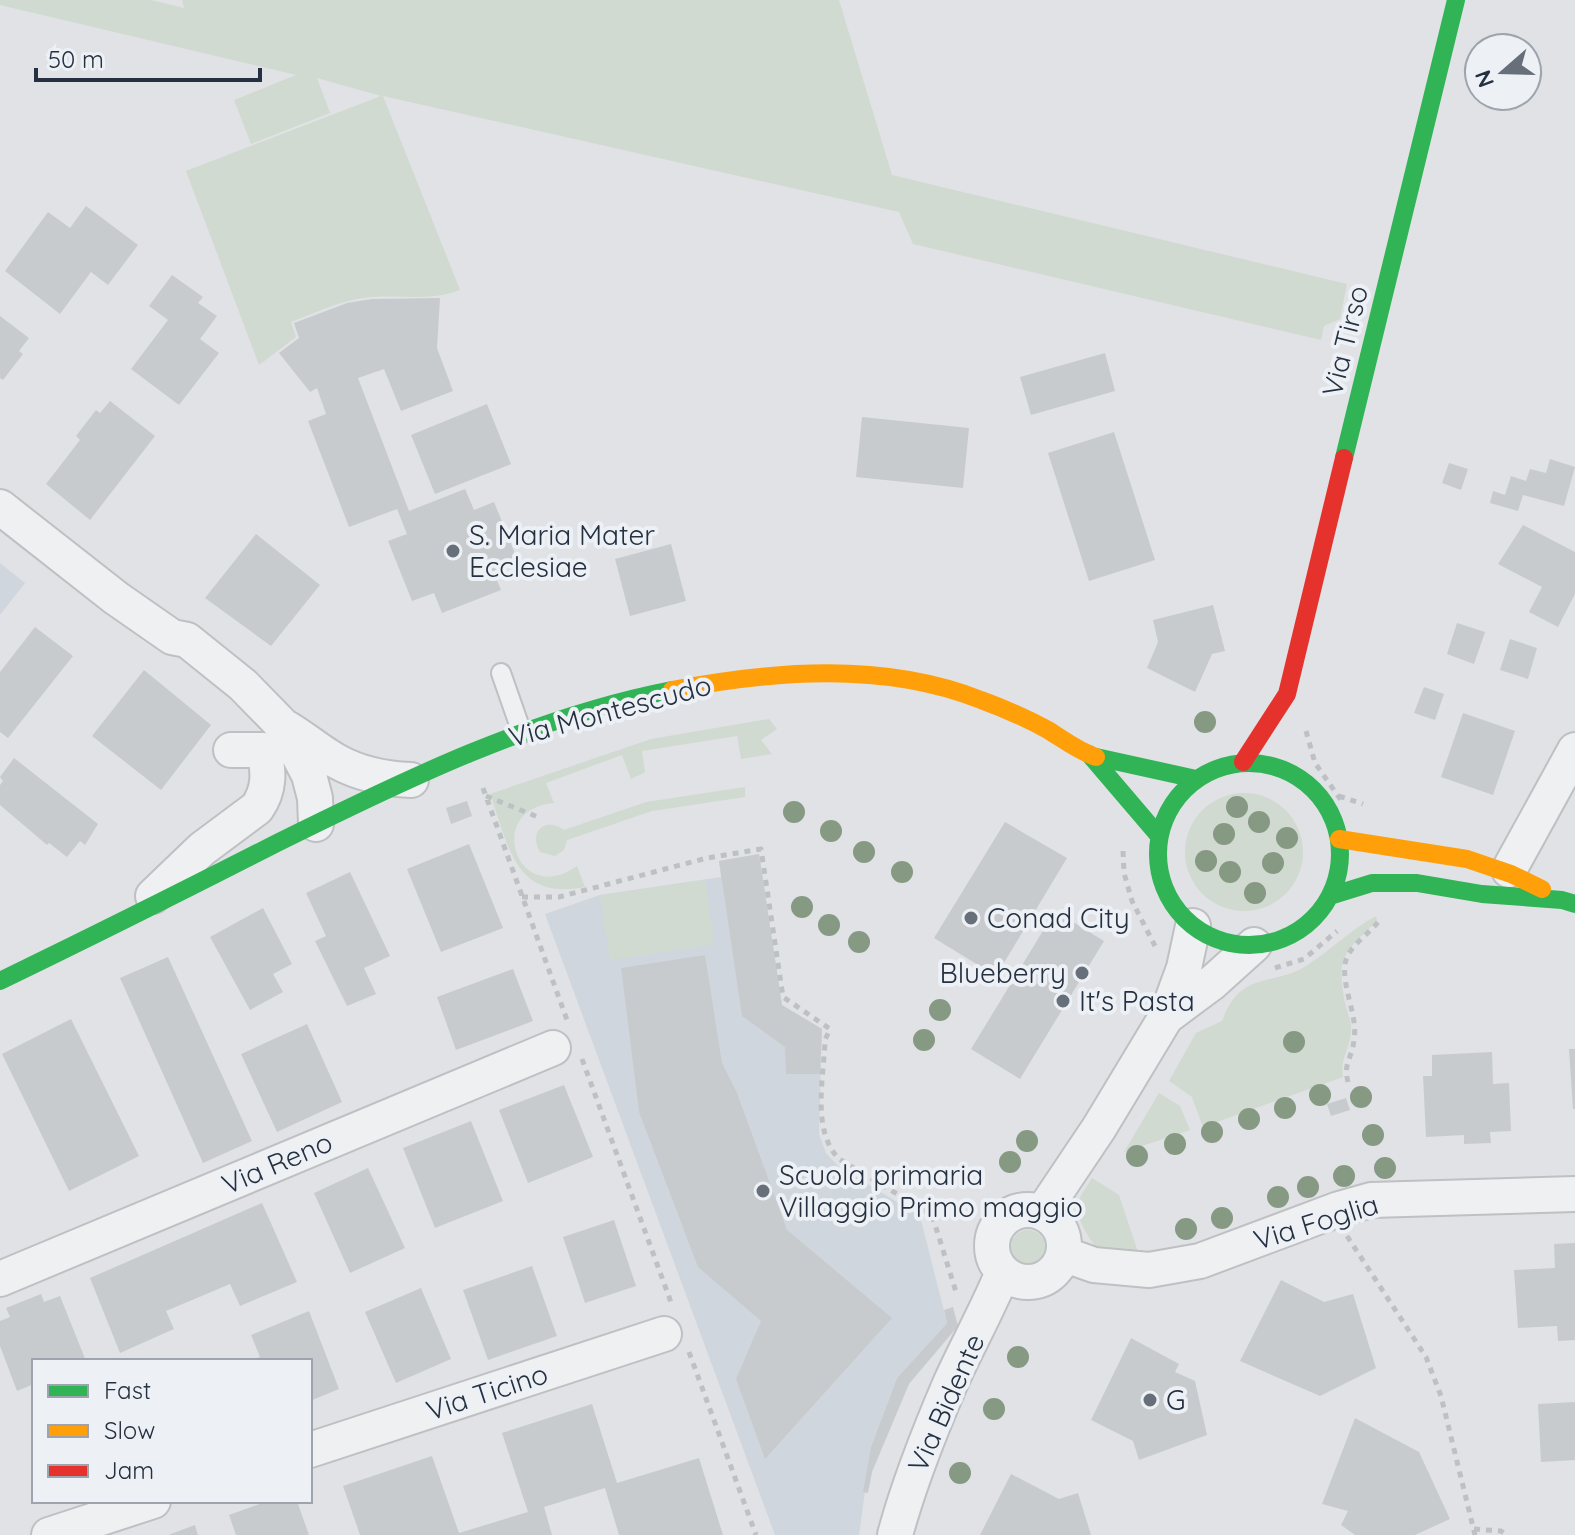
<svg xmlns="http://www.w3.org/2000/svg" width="1575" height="1535" font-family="Quicksand,sans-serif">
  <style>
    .built { fill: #d0d6dd }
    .green { fill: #d1dad0 }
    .building { fill: #c8cbce }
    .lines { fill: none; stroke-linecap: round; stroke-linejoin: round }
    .lane-casing { stroke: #bec0c3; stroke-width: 22 }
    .street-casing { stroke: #bec0c3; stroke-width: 38 }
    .path { stroke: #bec1c4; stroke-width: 5; stroke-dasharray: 6 6; stroke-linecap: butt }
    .lane { stroke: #eff0f2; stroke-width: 18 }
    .street { stroke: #eff0f2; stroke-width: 34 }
    .fast { stroke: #30b455; stroke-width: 18 }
    .slow { stroke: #ff9f0a; stroke-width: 18 }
    .jam { stroke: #e5322d; stroke-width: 18 }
    .tree { fill: #869983 }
    .poi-dot { fill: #666f7a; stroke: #edf1f6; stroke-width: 3 }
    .labels { text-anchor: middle; stroke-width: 8; stroke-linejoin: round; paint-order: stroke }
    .street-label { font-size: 28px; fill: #253140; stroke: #edf1f6 }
    .poi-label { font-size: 28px; fill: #253140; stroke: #edf1f6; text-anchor: start }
  </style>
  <rect width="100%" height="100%" fill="#e0e2e5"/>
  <!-- built -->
  <path class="built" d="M0 563 25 583 0 615Z
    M759 854 782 1005 822 1029 819 1134 826 1153 838 1166 920 1216 947 1323 897 1378 871 1447 859 1535H775L545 914 600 895 721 877 719 861Z"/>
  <!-- green -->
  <path class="green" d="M0 0H151L184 8 182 0H839L892 175 1347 284 1340 319 1324 326 1321 340 913 244 899 212 383 96 460 290C432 301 403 295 374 297 345 298 318 312 291 322L296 337 259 365 186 171 381 96 317 78 330 113 251 144 234 100 296 75 0 5Z
    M769 719 777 729 761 740 772 754 741 759 737 736 642 751 645 772 631 779 622 755 546 783 554 803C484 808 516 909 577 866L585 887C515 901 509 847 490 794L651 739Z
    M745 787V797L652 811 567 840 564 850 555 856 540 852C528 832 545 816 564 830L646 802Z
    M1185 852a59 59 0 1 1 118 0a59 59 0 1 1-118 0Z
    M705 880 714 944 610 960 600 895Z
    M1376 916 1377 921C1344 953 1336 955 1345 1003 1347 1011 1351 1020 1351 1028 1352 1046 1339 1059 1343 1077L1203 1127 1192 1097 1169 1081 1196 1033 1222 1021C1228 1006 1233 995 1247 987 1263 978 1288 978 1306 966 1331 950 1350 930 1376 916Z
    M1159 1093 1180 1106 1190 1130 1124 1152Z
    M1092 1178 1119 1195 1138 1252 1101 1251C1091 1244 1079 1222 1077 1210 1076 1199 1087 1187 1092 1178Z
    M1011 1247a17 17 0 1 1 34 0a17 17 0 1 1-34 0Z"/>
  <!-- building -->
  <path class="building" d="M86 206 138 245 108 285 91 272 60 314 5 271 48 212 70 228Z
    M172 275 203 297 198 303 217 316 200 339 219 353 179 405 131 369 168 320 149 306Z
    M440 298 437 348 453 391 401 411 384 369 358 378 409 511 465 489 474 510 494 502 518 561 493 571 501 590 442 613 434 593 412 601 388 541 407 534 397 509 349 527 308 421 326 414 317 388 310 392 279 353 299 338 294 323 347 303 372 299Z
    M0 316 29 338 19 351 23 354 3 380 0 378Z
    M1105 353 1115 391 1031 415 1020 377Z
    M110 401 155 436 90 520 46 484 80 440 76 436 96 410 100 413Z
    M487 404 511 464 435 494 411 435Z
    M862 417 969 428 963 488 856 477Z
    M1114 432 1155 560 1089 581 1048 453Z
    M1550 459 1575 467 1564 506 1523 495 1518 511 1490 503 1493 491 1505 495 1511 476 1526 481 1530 469 1546 473Z
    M1449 463 1468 469 1461 490 1442 483Z
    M1523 525 1575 552V594L1558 627 1529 612 1542 587 1498 564Z
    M256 534 320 585 271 646 205 598Z
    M671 544 686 601 630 616 615 559Z
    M1213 605 1225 651 1212 654 1195 692 1147 668 1158 642 1153 620Z
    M1457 623 1485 632 1474 664 1447 654Z
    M35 627 73 656 8 738 0 732V672Z
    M1510 639 1537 648 1528 679 1500 670Z
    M144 670 211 725 161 790 92 736Z
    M1424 687 1444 694 1435 720 1414 713Z
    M1463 713 1515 731 1493 795 1441 777Z
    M14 758 98 824 85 845 80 841 67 857 49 843 47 845 0 805V785L3 781 0 777Z
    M467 801 472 816 451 824 446 808Z
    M1005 822 1067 858 996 976 934 938Z
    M469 844 503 928 441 952 407 869Z
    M759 854 782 1005 822 1029 820 1074H786L785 1047 742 1016 719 861Z
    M350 872 390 956 364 968 376 994 347 1006 315 941 326 936 306 893Z
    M263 908 292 964 273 974 283 992 250 1010 210 937Z
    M1055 911 1104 941 1020 1079 971 1049Z
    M705 955 722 1063 737 1093 787 1230 892 1318 765 1459 736 1379 761 1321 698 1267 639 1112 621 968Z
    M168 957 252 1141 203 1163 120 978Z
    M513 969 533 1021 456 1050 437 997Z
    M71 1019 139 1156 69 1191 2 1054Z
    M307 1024 342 1102 277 1132 241 1054Z
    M1569 1049H1575V1109H1573Z
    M1492 1052 1493 1084 1509 1083 1511 1131 1490 1132 1491 1143 1464 1144V1135L1426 1137 1423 1076H1432V1055Z
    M564 1085 593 1157 528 1183 499 1110Z
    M1346 1098 1350 1110 1331 1116 1327 1104Z
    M471 1121 503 1201 435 1228 403 1148Z
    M368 1168 405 1248 350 1273 314 1193Z
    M262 1203 297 1282 240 1306 230 1284 166 1311 174 1329 120 1353 90 1278Z
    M614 1220 636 1286 585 1303 563 1237Z
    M1575 1243V1340L1558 1341 1557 1326 1518 1328 1514 1270 1555 1268 1554 1244Z
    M532 1266 557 1336 488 1360 463 1290Z
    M1281 1280 1324 1302 1353 1294 1376 1368 1320 1396 1240 1361Z
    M421 1288 451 1359 396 1383 365 1312Z
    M41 1294 44 1302 60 1296 86 1361H34V1384L17 1391 0 1346V1321L10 1317 6 1308Z
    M953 1307 958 1326 909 1384 872 1472 868 1493 863 1492 871 1447 897 1378 947 1323 944 1310Z
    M309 1311 339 1389 310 1401V1361H249L260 1357 251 1335Z
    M1131 1338 1179 1364 1175 1372 1195 1381 1207 1435 1139 1460 1133 1441 1091 1420Z
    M1575 1402V1460L1541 1462 1538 1404Z
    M592 1404 617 1483 699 1458 723 1535H619L605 1488 544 1507 552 1535H360L343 1486 432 1456 459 1533 528 1512 502 1433Z
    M1355 1418 1419 1452 1450 1519 1415 1535H1355L1341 1525 1348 1511 1322 1504Z
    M1011 1474 1059 1499 1078 1493 1091 1535H980Z
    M268 1501H297L309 1535H236L229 1515Z
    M195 1525 198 1535H168Z"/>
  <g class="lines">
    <defs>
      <path id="lane" d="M501 673 522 733"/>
      <path id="street" d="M0 507 116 598 172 637 187 640 243 685 284 727 309 775 315 798 316 824
        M285 727C303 737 319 752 338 762 360 774 386 779 411 780
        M1509 870 1575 750
        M153 896 202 849 257 808C270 789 269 772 264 750H231
        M1166 1017 1213 982 1254 945
        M992 1246a36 36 0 1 1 72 0a36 36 0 1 1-72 0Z
        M1042 1213 1099 1128 1166 1017 1184 968 1193 926
        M1063 1254 1094 1265 1149 1270 1200 1261 1339 1209 1371 1200 1575 1194
        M0 1279 553 1048
        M310 1450 664 1334
        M49 1535 153 1501
        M895 1535C909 1483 929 1433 950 1384 967 1346 987 1311 1003 1272"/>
    </defs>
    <!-- lane casing -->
    <use href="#lane" class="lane-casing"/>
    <!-- street casing -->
    <use href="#street" class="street-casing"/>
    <!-- path -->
    <path class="path" d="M1306 731 1315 763 1343 803
      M483 788 567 1020
      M486 796 538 817
      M1339 796 1363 804
      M1123 851 1124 873 1132 901 1155 946
      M522 897H559L707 858 761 849 783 997 830 1029 825 1040C824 1077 811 1130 839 1159L932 1215 957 1295
      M1275 968 1304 959 1337 931
      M582 1059 672 1305
      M1348 1082C1343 1062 1352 1059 1354 1040 1358 1015 1342 989 1345 964 1348 945 1371 934 1380 919
      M1347 1236 1426 1357 1441 1396 1475 1535
      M689 1352 756 1535
      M1474 1529 1501 1531 1507 1535"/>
    <!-- lane -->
    <use href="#lane" class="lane"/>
    <!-- street -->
    <use href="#street" class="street"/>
    <!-- fast -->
    <path class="fast" d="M1344 458 1456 0
      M1089 754 1159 836
      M1096 757 1196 779
      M1158 854a91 91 0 1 1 182 0a91 91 0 1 1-182 0Z
      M1330 896 1372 883H1417L1482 894 1562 900 1575 904
      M0 981C93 936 185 890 277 843 402 781 533 717 672 690"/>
    <!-- slow -->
    <path class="slow" d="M672 690C772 671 883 661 981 700 1003 708 1026 718 1048 730 1064 740 1078 751 1096 757
      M1339 839 1467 859 1511 874 1542 889"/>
    <!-- jam -->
    <path class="jam" d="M1243 762 1287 694 1344 458"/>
  </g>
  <!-- trees -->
  <g class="tree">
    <circle cx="1205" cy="722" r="11"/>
    <circle cx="1237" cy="807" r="11"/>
    <circle cx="794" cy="812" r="11"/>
    <circle cx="1259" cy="822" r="11"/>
    <circle cx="831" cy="831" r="11"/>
    <circle cx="1224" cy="834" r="11"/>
    <circle cx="1287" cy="838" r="11"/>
    <circle cx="864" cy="852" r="11"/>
    <circle cx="1206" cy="861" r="11"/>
    <circle cx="1273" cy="863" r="11"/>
    <circle cx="902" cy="872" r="11"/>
    <circle cx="1230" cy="872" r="11"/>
    <circle cx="1255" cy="893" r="11"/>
    <circle cx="802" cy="907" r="11"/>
    <circle cx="829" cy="925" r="11"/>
    <circle cx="859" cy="942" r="11"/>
    <circle cx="940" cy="1010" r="11"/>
    <circle cx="924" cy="1040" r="11"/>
    <circle cx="1294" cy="1042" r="11"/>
    <circle cx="1320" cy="1095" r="11"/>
    <circle cx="1361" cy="1097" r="11"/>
    <circle cx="1285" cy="1108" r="11"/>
    <circle cx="1249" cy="1119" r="11"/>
    <circle cx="1212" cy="1132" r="11"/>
    <circle cx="1373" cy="1135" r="11"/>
    <circle cx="1027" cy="1141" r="11"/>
    <circle cx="1175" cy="1144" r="11"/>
    <circle cx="1137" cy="1156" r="11"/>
    <circle cx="1010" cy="1162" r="11"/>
    <circle cx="1385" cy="1168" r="11"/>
    <circle cx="1344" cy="1176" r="11"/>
    <circle cx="1308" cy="1187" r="11"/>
    <circle cx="1278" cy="1197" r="11"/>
    <circle cx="1222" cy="1218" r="11"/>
    <circle cx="1186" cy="1229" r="11"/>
    <circle cx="1018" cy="1357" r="11"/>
    <circle cx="994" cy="1409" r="11"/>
    <circle cx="960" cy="1473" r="11"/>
  </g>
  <!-- markers -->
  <g class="poi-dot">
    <circle cx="453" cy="551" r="8"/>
    <circle cx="971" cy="918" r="8"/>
    <circle cx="1082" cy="973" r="8"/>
    <circle cx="1063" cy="1001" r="8"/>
    <circle cx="763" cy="1191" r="8"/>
    <circle cx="1150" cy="1400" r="8"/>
  </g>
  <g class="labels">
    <!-- street labels -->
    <g class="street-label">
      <text transform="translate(1345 341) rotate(-76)" y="10">Via Tirso</text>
      <text transform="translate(610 711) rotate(-15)" y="10">Via Montescudo</text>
      <text transform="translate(277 1163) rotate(-23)" y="10">Via Reno</text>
      <text transform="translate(1316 1222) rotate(-17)" y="10">Via Foglia</text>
      <text transform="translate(487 1392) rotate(-18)" y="10">Via Ticino</text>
      <text transform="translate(946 1403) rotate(-66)" y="10">Via Bidente</text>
    </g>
    <!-- poi labels -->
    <g class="poi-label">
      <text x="469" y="545">S. Maria Mater<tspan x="469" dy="32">Ecclesiae</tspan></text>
      <text x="987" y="928">Conad City</text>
      <text x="1066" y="983" text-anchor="end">Blueberry</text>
      <text x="1079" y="1011">It's Pasta</text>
      <text x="779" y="1185">Scuola primaria<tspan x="779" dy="32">Villaggio Primo maggio</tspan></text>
      <text x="1166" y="1410">G</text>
    </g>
  </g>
  <!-- legend -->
  <rect x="32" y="1359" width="280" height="144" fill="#edf1f6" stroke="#9da4ad" stroke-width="2"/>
  <rect x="48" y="1385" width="40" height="12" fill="#30b455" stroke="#9da4ad" stroke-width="2"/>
  <text x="104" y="1399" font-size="24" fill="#253140">Fast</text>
  <rect x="48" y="1425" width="40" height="12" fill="#ff9f0a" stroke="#9da4ad" stroke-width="2"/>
  <text x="104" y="1439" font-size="24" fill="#253140">Slow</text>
  <rect x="48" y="1465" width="40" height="12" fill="#e5322d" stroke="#9da4ad" stroke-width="2"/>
  <text x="104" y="1479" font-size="24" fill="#253140">Jam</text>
  <!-- north arrow -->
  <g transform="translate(1503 72) rotate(250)"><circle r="38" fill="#edf1f6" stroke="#9da4ad" stroke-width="2"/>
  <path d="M0-6L14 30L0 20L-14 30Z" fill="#666f7a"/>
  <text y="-12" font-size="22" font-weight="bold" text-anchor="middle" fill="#253140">N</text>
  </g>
  <!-- scale -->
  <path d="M36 68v12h224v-12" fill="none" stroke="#253140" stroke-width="4"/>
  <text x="48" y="68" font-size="24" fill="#253140" stroke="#edf1f6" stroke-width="6" paint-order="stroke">50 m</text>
</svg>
